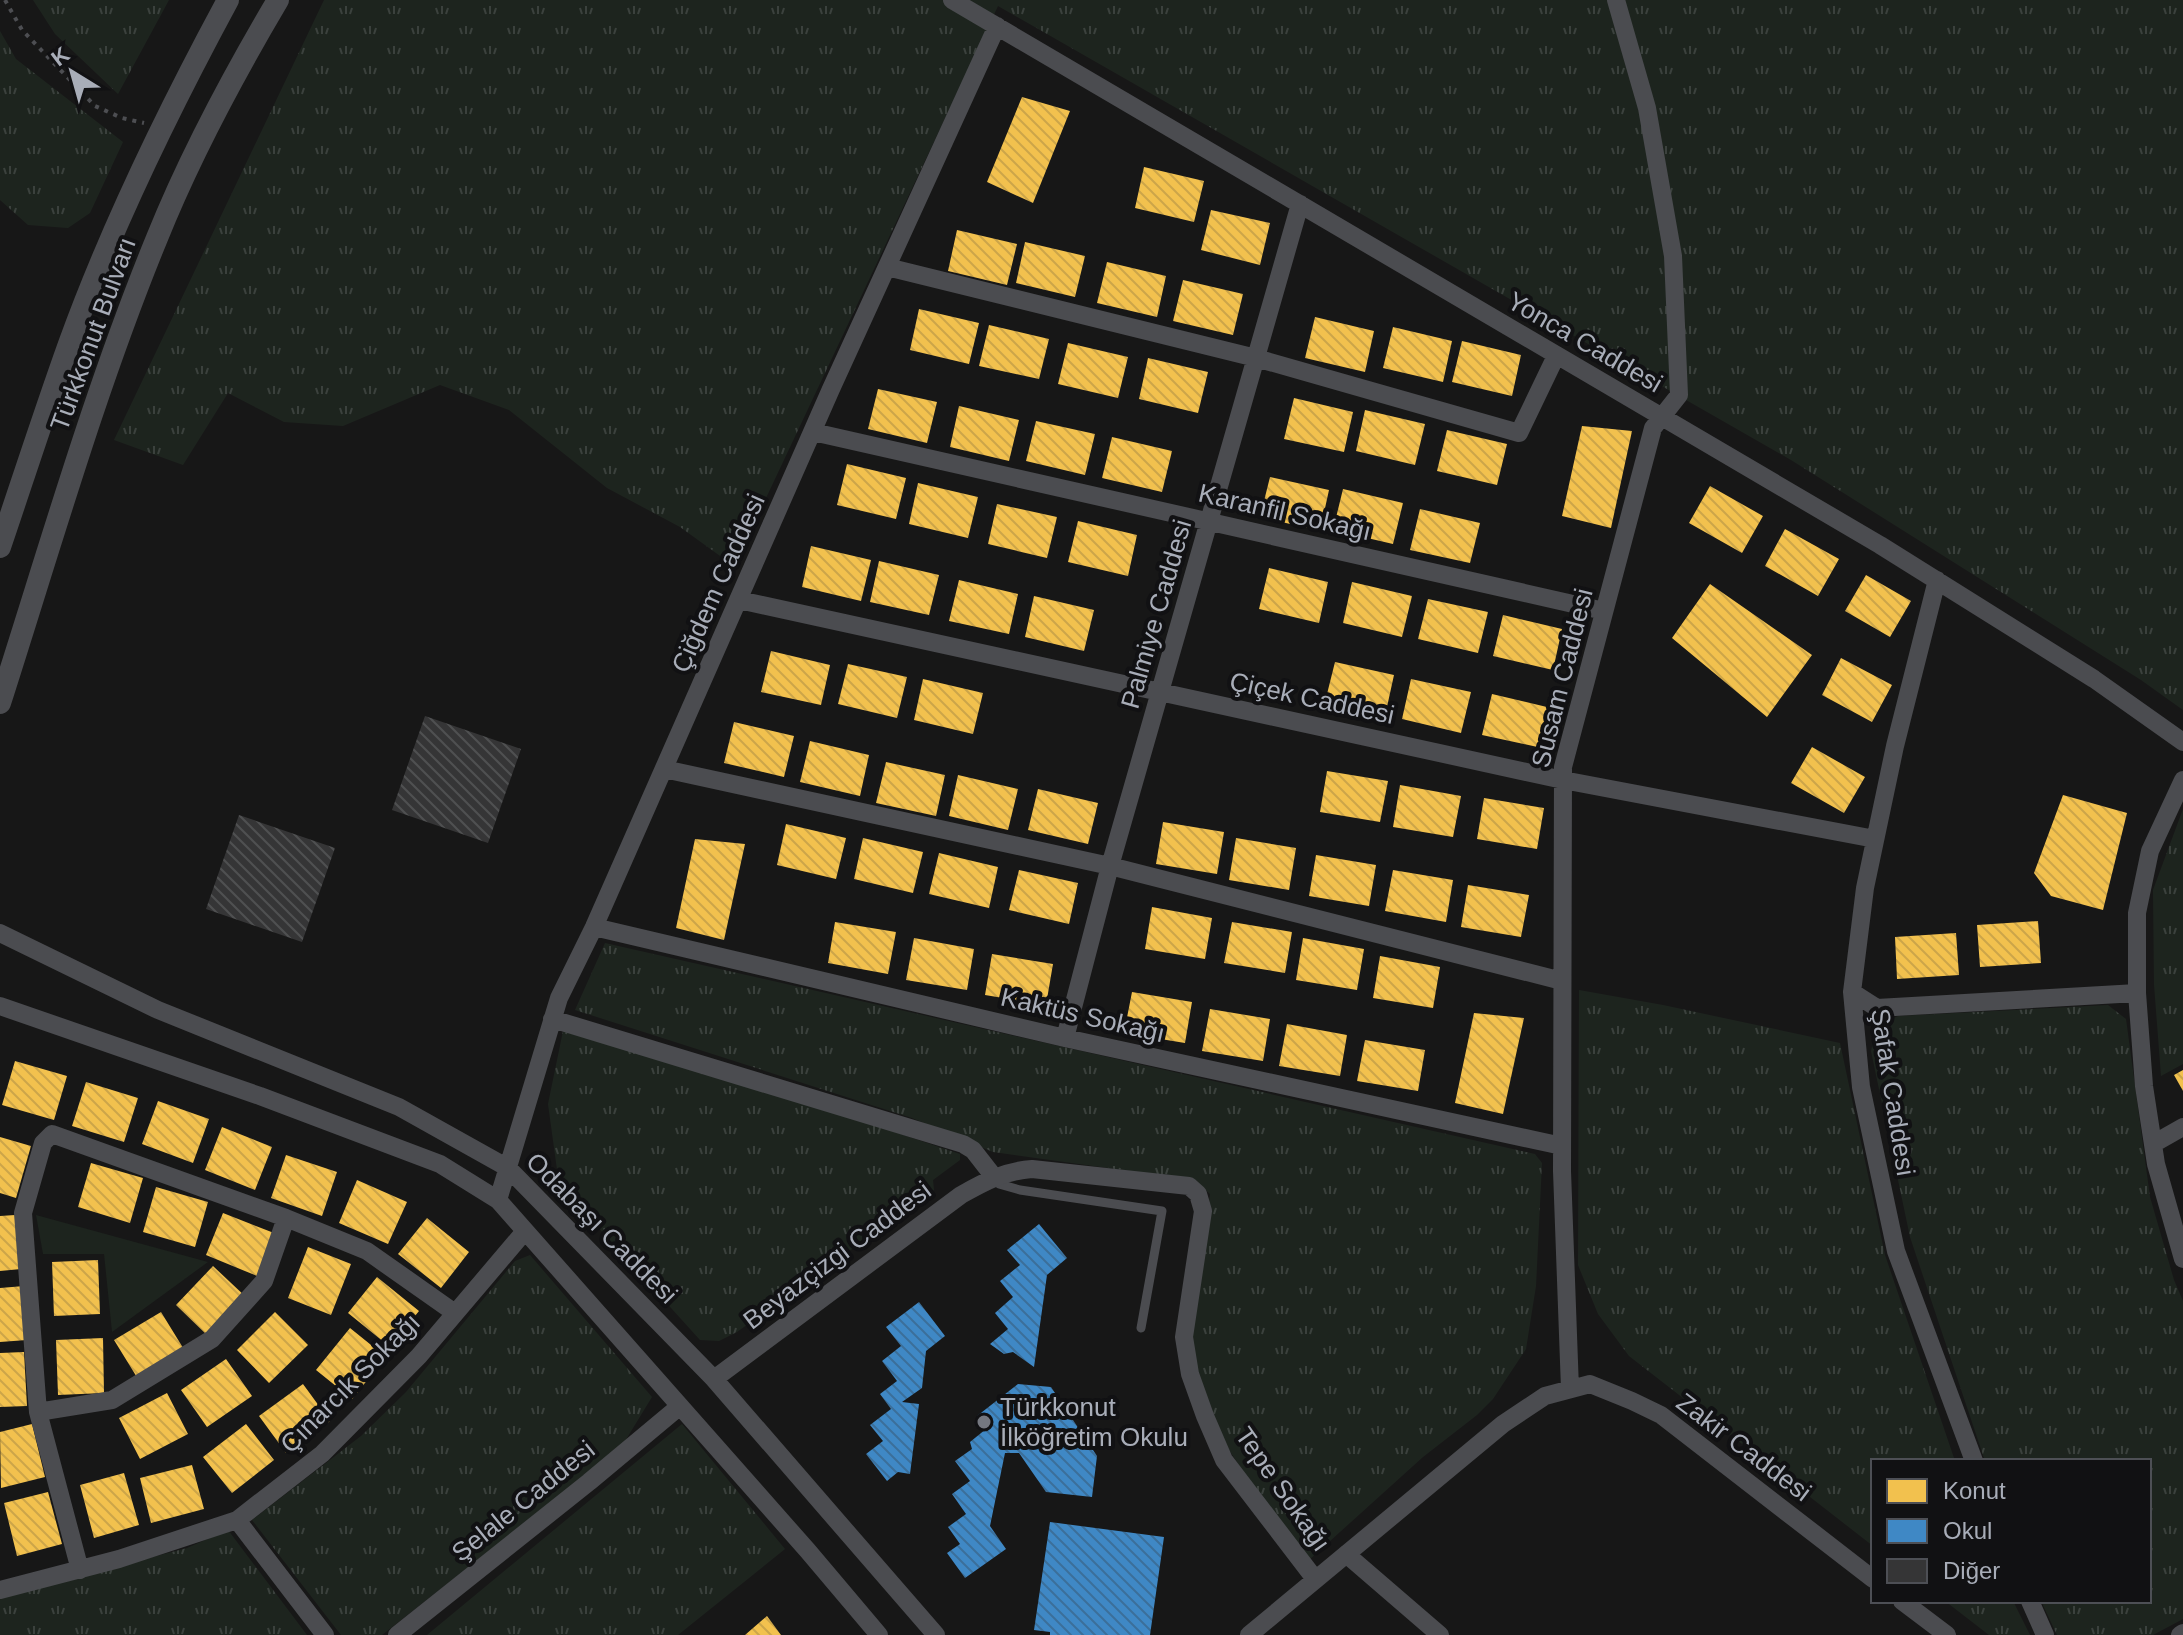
<svg xmlns="http://www.w3.org/2000/svg" width="2183" height="1635" font-family="Helvetica,sans-serif">
  <style>
    .grass { fill: url(#grass-tufts) }
    .green { fill: #1d241e }
    .homes { fill: url(#homes-back-hatch) }
    .schools { fill: url(#schools-back-hatch) }
    .building { fill: url(#building-back-hatch) }
    .lines { fill: none; stroke-linecap: round; stroke-linejoin: round }
    .path { stroke: #4d4e52; stroke-width: 4; stroke-dasharray: 4 6; stroke-linecap: butt }
    .service { stroke: #4b4c50; stroke-width: 9 }
    .minor { stroke: #4b4c50; stroke-width: 18 }
    .tertiary { stroke: #4b4c50; stroke-width: 22 }
    .poi-dot { fill: #757880; stroke: #111113; stroke-width: 3 }
    .labels { text-anchor: middle; stroke-width: 8; stroke-linejoin: round; paint-order: stroke }
    .street-label { font-size: 26px; fill: #a8adb8; stroke: #111113 }
    .poi-label { font-size: 26px; fill: #a8adb8; stroke: #111113; text-anchor: start }
  </style>
  <defs>
    <pattern id="grass-tufts" width="24" height="20" patternUnits="userSpaceOnUse" patternTransform="scale(2)"><rect width="24" height="20" fill="#1d241e"/><path d="M3 7l-1-3M5 7V3M7 7l1-3M15 17l-1-3M17 17v-4M19 17l1-3" fill="none" stroke="#3b413d"/></pattern>
    <pattern id="homes-back-hatch" width="6" height="6" patternUnits="userSpaceOnUse" patternTransform="scale(2)"><rect width="6" height="6" fill="#f2c14e"/><path d="M-1 5l2 2M0 0l6 6M5-1l2 2" fill="none" stroke="#cca549"/></pattern>
    <pattern id="schools-back-hatch" width="6" height="6" patternUnits="userSpaceOnUse" patternTransform="scale(2)"><rect width="6" height="6" fill="#3f88c5"/><path d="M-1 5l2 2M0 0l6 6M5-1l2 2" fill="none" stroke="#3b6f9a"/></pattern>
    <pattern id="building-back-hatch" width="6" height="6" patternUnits="userSpaceOnUse" patternTransform="scale(2)"><rect width="6" height="6" fill="#353536"/><path d="M-1 5l2 2M0 0l6 6M5-1l2 2" fill="none" stroke="#4f5051"/></pattern>
  </defs>
  <rect width="100%" height="100%" fill="#171717"/>
  <!-- grass -->
  <path class="grass" d="M33 0H169L118 94 55 34Z
    M324 0H2183V710L2141 680 1791 460 998 6 734 566 680 527 607 488 509 410 440 385 343 426 284 422 228 393 183 465 114 440Z
    M0 31 16 59 123 142 90 213 68 228 28 225 0 200Z
    M2183 809V1064L2161 1076 2154 984 2153 890Z
    M605 943 1535 1154 1542 1163 1536 1286 1526 1349 1493 1399 1477 1415 1423 1457 1309 1560 1270 1512 1229 1450 1205 1398 1190 1350 1210 1194 1194 1180 993 1152 912 1118 575 1010Z
    M1579 990 1663 1005 1840 1043 1885 1255 1955 1461H1873V1546L1629 1356 1598 1314 1578 1265Z
    M2108 1005 2126 1019 2150 1197 2174 1280 2183 1301V1619L2153 1635H2057L2041 1601H2149V1461H1985L1910 1237 1871 1051 1877 1026 1898 1016Z
    M563 1031 847 1116 960 1154V1160L933 1180 934 1190 737 1332 719 1341 700 1340 559 1184 548 1104Z
    M530 1255 652 1397 622 1446 382 1635H341L252 1520 361 1436 406 1392 515 1261Z
    M682 1424 785 1549 678 1635H427Z
    M228 1530 307 1635H0V1597L187 1548Z
    M1945 1601H2013L2030 1635H1989Z"/>
  <!-- green -->
  <path class="green" d="M36 1215 208 1262 112 1332 104 1254H43Z"/>
  <!-- homes -->
  <path class="homes" d="M1022 97 1070 111 1033 203 987 182Z
    M1144 167 1204 181 1194 222 1135 208Z
    M1211 210 1270 223 1260 265 1201 250Z
    M957 230 1017 244 1007 285 948 271Z
    M1025 242 1085 256 1075 297 1016 283Z
    M1107 262 1166 276 1157 317 1097 303Z
    M1183 280 1243 294 1233 335 1173 321Z
    M919 309 979 323 969 364 910 350Z
    M1315 317 1374 331 1365 372 1305 358Z
    M989 325 1049 339 1039 379 979 366Z
    M1393 327 1452 341 1443 382 1383 368Z
    M1462 341 1521 355 1512 396 1452 382Z
    M1068 343 1128 357 1118 398 1058 384Z
    M1148 358 1208 372 1198 413 1139 399Z
    M878 389 937 402 927 443 868 429Z
    M1294 398 1353 412 1344 452 1284 439Z
    M959 406 1019 420 1009 461 950 447Z
    M1365 410 1425 424 1415 465 1356 451Z
    M1036 421 1095 434 1085 475 1026 461Z
    M1582 426 1632 431 1611 528 1562 516Z
    M1447 430 1507 444 1497 485 1437 471Z
    M1112 437 1172 451 1162 492 1102 478Z
    M847 464 906 478 896 519 837 505Z
    M1270 477 1329 490 1320 531 1260 517Z
    M918 483 978 497 968 538 909 524Z
    M1710 486 1763 516 1742 553 1689 523Z
    M1343 489 1403 503 1393 544 1333 530Z
    M997 504 1057 517 1047 558 988 544Z
    M1420 509 1480 523 1470 563 1410 550Z
    M1078 521 1137 535 1128 576 1068 562Z
    M1785 529 1839 559 1818 596 1765 566Z
    M811 546 871 560 861 601 802 587Z
    M879 561 939 575 929 615 870 602Z
    M1269 568 1328 582 1319 623 1259 609Z
    M1866 575 1911 601 1890 637 1845 611Z
    M959 580 1018 594 1009 634 949 621Z
    M1352 582 1412 596 1402 637 1343 623Z
    M1710 584 1812 655 1767 717 1672 638Z
    M1034 596 1094 610 1084 651 1025 637Z
    M1428 599 1488 612 1478 653 1418 639Z
    M1503 615 1562 629 1553 670 1493 656Z
    M771 651 830 665 821 705 761 692Z
    M1841 658 1892 685 1872 722 1822 695Z
    M1335 662 1394 675 1385 716 1325 702Z
    M848 664 907 677 897 718 838 704Z
    M923 679 983 693 973 734 914 720Z
    M1411 679 1471 692 1461 733 1402 719Z
    M1492 694 1551 708 1542 748 1482 735Z
    M734 722 794 736 784 777 724 763Z
    M810 741 869 755 860 796 800 782Z
    M1812 747 1865 777 1844 813 1791 783Z
    M886 762 945 775 936 816 876 803Z
    M1327 771 1388 781 1380 822 1320 812Z
    M958 775 1018 789 1008 830 949 816Z
    M1400 785 1461 796 1453 837 1393 827Z
    M1038 789 1098 803 1088 844 1028 830Z
    M2063 795 2127 813 2103 910 2051 896 2034 873Z
    M1484 798 1544 808 1537 849 1477 839Z
    M1163 822 1224 832 1217 874 1156 864Z
    M786 824 846 838 836 879 777 865Z
    M863 838 923 852 913 893 854 879Z
    M1236 838 1296 848 1289 890 1229 880Z
    M695 839 745 844 724 940 676 928Z
    M939 853 998 867 989 908 929 894Z
    M1316 855 1376 865 1369 906 1309 896Z
    M1019 870 1078 883 1069 924 1009 910Z
    M1393 870 1453 880 1446 922 1385 911Z
    M1468 885 1529 895 1521 937 1461 927Z
    M1152 907 1212 918 1205 959 1145 949Z
    M2038 921 2041 963 1980 967 1977 925Z
    M835 922 896 932 888 974 828 963Z
    M1232 922 1292 932 1285 973 1224 963Z
    M1956 933 1959 975 1897 979 1895 937Z
    M914 938 974 949 967 990 906 980Z
    M1303 938 1364 949 1357 990 1296 980Z
    M992 954 1053 964 1046 1005 985 995Z
    M1380 956 1440 967 1433 1008 1373 998Z
    M1132 992 1192 1002 1185 1043 1124 1033Z
    M1210 1009 1270 1019 1263 1061 1202 1051Z
    M1474 1013 1524 1018 1503 1114 1455 1103Z
    M1287 1024 1347 1035 1340 1076 1279 1066Z
    M1365 1040 1425 1050 1418 1091 1357 1081Z
    M15 1061 67 1076 54 1120 2 1105Z
    M2183 1070V1091L2174 1075Z
    M86 1082 138 1098 124 1142 72 1126Z
    M158 1101 209 1119 193 1163 142 1144Z
    M222 1127 272 1147 255 1190 205 1170Z
    M0 1137 31 1146 16 1198 0 1193Z
    M286 1155 337 1172 322 1216 271 1198Z
    M91 1163 143 1178 130 1223 78 1207Z
    M357 1180 407 1202 388 1244 339 1223Z
    M156 1187 208 1202 195 1247 143 1232Z
    M223 1213 274 1233 257 1276 206 1255Z
    M15 1215 21 1269 0 1271V1216Z
    M427 1218 469 1252 441 1288 398 1254Z
    M308 1247 351 1264 331 1315 288 1298Z
    M98 1260 100 1314 54 1316 52 1262Z
    M213 1266 247 1298 209 1337 176 1305Z
    M377 1277 419 1311 390 1347 348 1313Z
    M24 1286 27 1340 0 1342V1288Z
    M161 1312 185 1351 138 1379 114 1340Z
    M275 1312 308 1345 269 1383 237 1350Z
    M350 1328 386 1357 352 1399 316 1370Z
    M103 1338 104 1393 58 1395 56 1340Z
    M24 1352 27 1406 0 1407V1353Z
    M226 1359 252 1396 207 1427 181 1390Z
    M303 1384 330 1421 286 1453 259 1416Z
    M167 1393 188 1434 140 1459 119 1418Z
    M32 1424 45 1477 1 1488 0 1432Z
    M246 1424 274 1460 232 1493 203 1457Z
    M192 1465 204 1509 151 1523 140 1478Z
    M124 1473 139 1525 94 1538 80 1485Z
    M48 1492 62 1544 17 1556 4 1503Z
    M767 1616 781 1635H745Z"/>
  <!-- schools -->
  <path class="schools" d="M1039 1224 1067 1258 1047 1275 1034 1367 1013 1352 1004 1354 990 1344 1008 1329 995 1313 1013 1297 1000 1281 1020 1265 1007 1250Z
    M919 1302 945 1336 926 1351 922 1388 902 1402 919 1404 910 1474 898 1472 887 1481 866 1454 883 1441 870 1425 891 1409 880 1394 897 1381 882 1361 901 1346 886 1327Z
    M1018 1384 1051 1387 1097 1456 1092 1497 1046 1492 1019 1453H1005L990 1526 1006 1549 965 1578 947 1553 960 1544 948 1527 966 1514 952 1494 970 1481 955 1461 972 1449 970 1442 986 1429 977 1416Z
    M1050 1522 1164 1537 1150 1635H1050V1632L1034 1630Z"/>
  <!-- building -->
  <path class="building" d="M425 716 521 749 488 843 392 810Z
    M239 815 335 848 302 942 206 909Z"/>
  <g class="lines">
    <!-- path -->
    <path class="path" d="M5 0 22 30 95 106 122 118 144 123"/>
    <!-- service -->
    <path class="service" d="M994 1177 999 1184 1020 1190 1162 1211 1141 1328"/>
    <!-- minor -->
    <path class="minor" d="M952 0 1880 545 2094 679 2183 742
      M887 267 1256 358 1519 433 1556 356
      M813 432 1604 611
      M1937 580 1895 746 1865 888 1852 992 1861 1087 1896 1251 1974 1461
      M739 600 1563 780 1875 839
      M664 769 1110 866 1562 981
      M2183 780 2150 851 2137 913V993L2144 1086 2156 1164 2183 1259
      M594 927 1065 1038 1562 1146
      M0 933 158 1010 399 1107 508 1168 714 1379 936 1635
      M1852 992 1877 1008 2137 993
      M0 1006 260 1096 440 1164 498 1200 808 1551 879 1635
      M552 1019 963 1144 973 1150 994 1177
      M1065 1038 1110 866 1300 204
      M2153 1144 2183 1127
      M498 1200 559 998 594 927 831 389 997 26
      M714 1379 961 1195C984 1182 1004 1171 1032 1169L1189 1186 1198 1194 1203 1211 1184 1337 1190 1374 1205 1416 1224 1460 1315 1579
      M1570 1389 1562 1171 1563 767 1653 428 1679 395 1673 256 1647 108 1616 0
      M38 1412 112 1400 212 1339 264 1281 286 1218
      M237 1520 325 1635
      M1346 1554 1440 1635
      M80 1570 38 1412 23 1213 43 1143 52 1134 286 1218 367 1251 455 1313
      M0 1590 119 1559 237 1520 322 1454 419 1356 525 1231
      M1902 1601 1947 1635
      M2030 1601 2045 1635
      M397 1635 589 1482 680 1406
      M1249 1635 1503 1424 1545 1396 1590 1384 1632 1401 1661 1415 1873 1579
      M2180 1635 2183 1633"/>
    <!-- tertiary -->
    <path class="tertiary" d="M0 547C23 479 45 411 69 344 112 225 168 111 228 0
      M0 703C50 547 95 389 157 238 190 156 233 76 278 0"/>
  </g>
  <!-- markers -->
  <circle class="poi-dot" cx="984" cy="1422" r="8"/>
  <g class="labels">
    <!-- street labels -->
    <g class="street-label">
      <text transform="translate(93 334) rotate(-70)" y="9">Türkkonut Bulvarı</text>
      <text transform="translate(1585 342) rotate(30)" y="9">Yonca Caddesi</text>
      <text transform="translate(1285 512) rotate(13)" y="9">Karanfil Sokağı</text>
      <text transform="translate(718 583) rotate(-66)" y="9">Çiğdem Caddesi</text>
      <text transform="translate(1156 614) rotate(-74)" y="9">Palmiye Caddesi</text>
      <text transform="translate(1562 678) rotate(-76)" y="9">Susam Caddesi</text>
      <text transform="translate(1312 698) rotate(12)" y="9">Çiçek Caddesi</text>
      <text transform="translate(1083 1015) rotate(13)" y="9">Kaktüs Sokağı</text>
      <text transform="translate(1893 1092) rotate(81)" y="9">Şafak Caddesi</text>
      <text transform="translate(602 1228) rotate(45)" y="9">Odabaşı Caddesi</text>
      <text transform="translate(837 1255) rotate(-37)" y="9">Beyazçizgi Caddesi</text>
      <text transform="translate(350 1383) rotate(-45)" y="9">Çınarcık Sokağı</text>
      <text transform="translate(1744 1447) rotate(37)" y="9">Zakir Caddesi</text>
      <text transform="translate(1283 1489) rotate(55)" y="9">Tepe Sokağı</text>
      <text transform="translate(523 1501) rotate(-39)" y="9">Şelale Caddesi</text>
    </g>
    <!-- poi labels -->
    <g class="poi-label">
      <text x="1000" y="1416">Türkkonut<tspan x="1000" dy="30">İlköğretim Okulu</tspan></text>
    </g>
  </g>
  <!-- legend -->
  <rect x="1871" y="1459" width="280" height="144" fill="#111113" stroke="#4d4f55" stroke-width="2"/>
  <rect x="1887" y="1479" width="40" height="24" fill="#f2c14e" stroke="#4d4f55" stroke-width="2"/>
  <text x="1943" y="1499" font-size="24" fill="#a8adb8">Konut</text>
  <rect x="1887" y="1519" width="40" height="24" fill="#3f88c5" stroke="#4d4f55" stroke-width="2"/>
  <text x="1943" y="1539" font-size="24" fill="#a8adb8">Okul</text>
  <rect x="1887" y="1559" width="40" height="24" fill="#353536" stroke="#4d4f55" stroke-width="2"/>
  <text x="1943" y="1579" font-size="24" fill="#a8adb8">Diğer</text>
  <!-- north arrow -->
  <g transform="translate(72 72) rotate(323)" stroke="#111113" stroke-width="6" paint-order="stroke">
  <path d="M0-6L14 30L0 20L-14 30Z" fill="#a8adb8"/>
  <text y="-12" font-size="22" font-weight="bold" text-anchor="middle" fill="#a8adb8">K</text>
  </g>
</svg>
